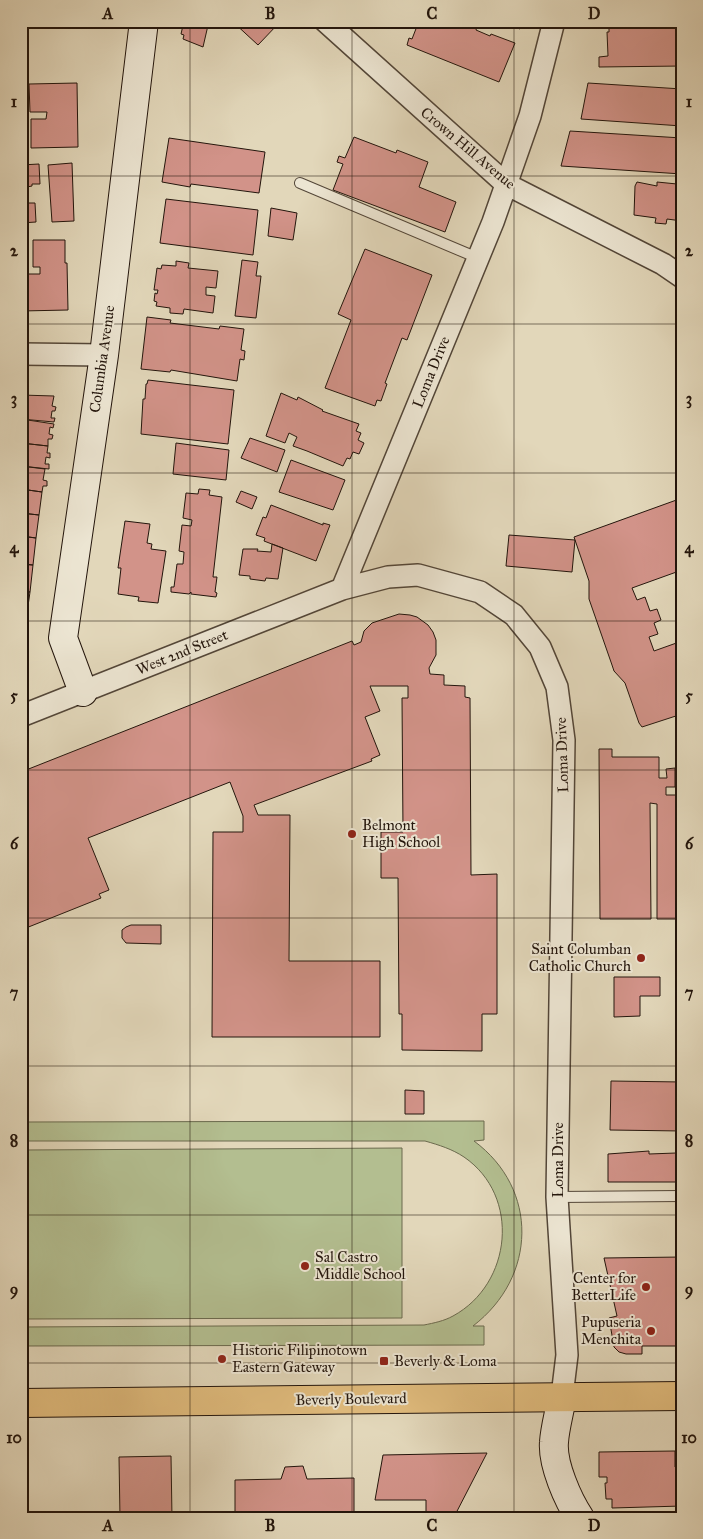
<svg xmlns="http://www.w3.org/2000/svg" width="703" height="1539" font-family="'IM FELL Great Primer',serif">
  <style>
    .green { fill: #b3be90; stroke: #6b6a4e }
    .building { fill: #d29389; stroke: #23150c }
    .lines { fill: none; stroke-linecap: round; stroke-linejoin: round }
    .lane-casing { stroke: #534638; stroke-width: 12 }
    .street-casing { stroke: #534638; stroke-width: 24 }
    .secondary-casing { stroke: #23150c; stroke-width: 30 }
    .primary-casing { stroke: #23150c; stroke-width: 30 }
    .lane { stroke: #ece5d2; stroke-width: 10 }
    .street { stroke: #ece5d2; stroke-width: 21 }
    .secondary { stroke: #ece5d2; stroke-width: 28 }
    .primary { stroke: #e1bc7d; stroke-width: 28 }
    .grid { fill: none; stroke: #23150c; stroke-width: 1; stroke-opacity: 0.55 }
    .poi-dot { fill: #8f2418; stroke: #ece5d2; stroke-width: 2 }
    .labels { text-anchor: middle; stroke-width: 4; stroke-linejoin: round; paint-order: stroke }
    .street-label { font-size: 15px; fill: #23150c; stroke: #ece5d2 }
    .poi-label { font-size: 15px; fill: #23150c; stroke: #ece5d2; text-anchor: start }
    .neatline { fill: none; stroke: #23150c; stroke-width: 2 }
    .grid-label { font-size: 16px; text-anchor: middle; font-weight: bold; fill: #23150c }
  </style>
  <rect width="100%" height="100%" fill="#e2d7ba"/>
  <filter id="stains"><feTurbulence type="fractalNoise" baseFrequency=".004" numOctaves="4"/><feColorMatrix values="0 0 0 0 .2 0 0 0 0 .09 0 0 0 0 .02 0 0 0 .5 -.17"/></filter>
  <radialGradient id="worn" r=".72"><stop offset=".6" stop-color="#630" stop-opacity="0"/><stop offset="1" stop-color="#630" stop-opacity=".3"/></radialGradient>
  <!-- green -->
  <path class="green" d="M484 1121V1140L474 1141C539 1189 537 1277 473 1326H484V1345L21 1346V1327L424 1325C434 1323 444 1321 453 1316 512 1284 521 1196 464 1157 452 1149 439 1145 425 1141H21V1122Z
    M402 1148V1318L23 1319V1150Z"/>
  <!-- building -->
  <path class="building" d="M184 21H209L203 47 183 39 184 35 181 34Z
    M232 21H275L278 24 258 45Z
    M419 21H454L460 23V21H483L480 28 477 26 476 30 490 36 491 34 515 43 499 82 407 45 409 38 412 39Z
    M501 21H523L520 29Z
    M609 21H682V66L599 67V57L608 56 607 32H609Z
    M77 83 78 147 31 148V119H46L47 112H30L29 84Z
    M588 83 682 89V126L581 119Z
    M570 131 682 138V174L561 166Z
    M354 137 396 153 397 150 428 162 419 187 456 202 445 232 333 190 343 164 337 162 339 156 345 158Z
    M169 138 265 152 259 193 191 184 190 187 162 182Z
    M72 163 74 221 52 222 48 165Z
    M39 164 40 184H32V186L27 187V185H21V165Z
    M637 182 657 186V182L677 184V188L682 189V221L667 219 666 224 655 223 656 218 634 215 635 186Z
    M166 199 258 210 253 255 160 243Z
    M21 203H35L36 222 21 223Z
    M271 208 297 213 293 240 268 236Z
    M33 240H65V263H67L68 310 21 311V274H40V267H33Z
    M365 249 432 275 407 340 402 338 385 383 387 384 381 401 377 400 375 406 325 388 351 320 338 314Z
    M242 260 258 262 256 276H261L256 318 235 316Z
    M176 261 189 263 188 268 218 271 216 288 206 287V295L215 296 213 313 184 309 183 314 170 313V308L156 306 157 302 154 301 155 293 157 294 158 290H154L157 268 161 269 162 265 176 266Z
    M147 317 171 320 170 323 219 329 220 326 244 329 241 350 245 351 244 360 240 359 237 381 171 370 170 372 141 369Z
    M148 380 234 390 228 444 141 434 143 399H145L146 384H147Z
    M281 393 297 400 298 397 323 410 322 411 359 424 356 431 361 433 358 440 364 443 359 454 353 452 350 459 347 458 343 466 307 451 293 446 297 437 289 433 285 443 266 436Z
    M21 395 54 396 52 406 56 407 55 411H52L51 418H55L54 422 21 419Z
    M21 419 54 424 53 428 50 427 49 434 53 435 52 439H48V446L21 443Z
    M250 438 285 450 277 472 241 458Z
    M21 443 48 446 47 453H50V458L46 457 45 464H49V469L21 466Z
    M176 443 229 450 226 480 173 474Z
    M291 460 345 480 333 510 279 492Z
    M21 466 45 469 43 480 47 481V486H43L42 492 21 489Z
    M21 489 42 492 39 515 21 513Z
    M199 489 210 490 209 495 222 497 213 577H217L215 592 217 593 216 597 191 594V592L189 594 171 592V587H174L177 564H183L184 552 179 551 182 525 191 526 192 520 183 518 186 493 198 494Z
    M241 491 257 497 252 509 236 502Z
    M682 498V570L632 588 637 600 645 597 650 611 657 609 661 620 654 623 658 634 649 637 654 651 682 641V714L642 727 639 723 625 683 614 671 612 665 589 599V581L574 537Z
    M271 505 323 525V523L330 525 316 561 264 541 265 538 256 535 263 517 266 518Z
    M21 513 39 515 36 538 21 536Z
    M125 521 150 524 147 543 152 544 151 549 166 551 158 603 138 601 139 597 118 594 121 568H118Z
    M509 535 575 540 572 572 506 566Z
    M21 536 36 538 33 565 21 564Z
    M272 544 283 548 278 579 266 578 265 581 250 579V576L239 575 243 549H258L257 551 271 552Z
    M21 564 33 565 30 592 21 591Z
    M21 591 30 592 26 620 21 619Z
    M399 614 410 615 417 617 428 625 433 632 436 640V655L429 668 430 674 444 675V685L465 686V697L470 698 471 875 497 874V1014H482V1051L402 1050V1014H399L398 878H381V832H403L402 698H408V686H370L380 711 365 717 380 755 371 759 372 761 254 805 258 815H290L289 961H380V1037H212L213 832H243V816L230 782 88 838 109 890 99 894 101 898 21 930V772L352 641 354 645 361 642 364 631 372 623Z
    M21 619 26 620 23 647 21 646Z
    M599 749H612V757H659V778H667L666 769 675 768V787H666V795H682V919H657V804L650 803 651 919H600Z
    M131 925H161V944L126 943 122 938V930L126 927Z
    M614 977H660V996H640V1016L614 1017Z
    M611 1081 682 1082V1131L610 1130Z
    M405 1090 424 1091V1114H405Z
    M649 1151V1154L676 1153V1182H608V1154Z
    M682 1257V1346H642V1354H626L619 1352 614 1347 609 1318 617 1316 604 1258Z
    M675 1451V1467H681L682 1457V1514V1506L612 1508V1499H606L605 1483H607V1477H599V1452Z
    M487 1453 454 1517H426V1500H375L383 1455Z
    M171 1456 172 1518H120L119 1457Z
    M303 1466 307 1479 354 1478V1518H235V1480L281 1479 285 1467Z"/>
  <g class="lines">
    <defs>
      <path id="lane" d="M300 183 478 258
        M557 1197 682 1196"/>
      <path id="street" d="M325 21 506 184 663 264 682 277
        M21 354 104 355
        M342 589 493 222 530 116 554 21
        M21 716 342 589 388 577 418 575 480 592 514 615 540 647 557 687 564 740 557 1197 567 1355 562 1396"/>
      <path id="secondary" d="M83 692 63 638 104 355 144 21
        M562 1396C560 1411 555 1427 554 1442 552 1464 568 1500 580 1518"/>
      <path id="primary" d="M21 1403 682 1396"/>
    </defs>
    <!-- lane casing -->
    <use href="#lane" class="lane-casing"/>
    <!-- street casing -->
    <use href="#street" class="street-casing"/>
    <!-- secondary casing -->
    <use href="#secondary" class="secondary-casing"/>
    <!-- primary casing -->
    <use href="#primary" class="primary-casing"/>
    <!-- lane -->
    <use href="#lane" class="lane"/>
    <!-- street -->
    <use href="#street" class="street"/>
    <!-- secondary -->
    <use href="#secondary" class="secondary"/>
    <!-- primary -->
    <use href="#primary" class="primary"/>
  </g>
  <!-- grid -->
  <path class="grid" d="M190 21V1518M352 21V1518M514 21V1518M21 176H682M21 324H682M21 473H682M21 621H682M21 770H682M21 918H682M21 1066H682M21 1215H682M21 1363H682"/>
  <!-- markers -->
  <g class="poi-dot">
    <circle cx="352" cy="834" r="5"/>
    <circle cx="641" cy="958" r="5"/>
    <circle cx="305" cy="1266" r="5"/>
    <circle cx="646" cy="1287" r="5"/>
    <circle cx="651" cy="1331" r="5"/>
    <circle cx="222" cy="1359" r="5"/>
    <rect x="379" y="1356" width="10" height="10" rx="2.5"/>
  </g>
  <g class="labels">
    <!-- street labels -->
    <g class="street-label">
      <text transform="translate(468 148) rotate(40)" y="5">Crown Hill Avenue</text>
      <text transform="translate(102 359) rotate(-82)" y="5">Columbia Avenue</text>
      <text transform="translate(431 372) rotate(-68)" y="5">Loma Drive</text>
      <text transform="translate(182 652) rotate(-22)" y="5">West 2nd Street</text>
      <text transform="translate(562 755) rotate(-92)" y="5">Loma Drive</text>
      <text transform="translate(558 1160) rotate(-90)" y="5">Loma Drive</text>
      <text transform="translate(351 1399) rotate(-1)" y="5">Beverly Boulevard</text>
    </g>
    <!-- poi labels -->
    <g class="poi-label">
      <text x="362" y="830">Belmont<tspan x="362" dy="17">High School</tspan></text>
      <text x="631" y="954" text-anchor="end">Saint Columban<tspan x="631" dy="17">Catholic Church</tspan></text>
      <text x="315" y="1262">Sal Castro<tspan x="315" dy="17">Middle School</tspan></text>
      <text x="636" y="1283" text-anchor="end">Center for<tspan x="636" dy="17">BetterLife</tspan></text>
      <text x="641" y="1327" text-anchor="end">Pupuseria<tspan x="641" dy="17">Menchita</tspan></text>
      <text x="232" y="1355">Historic Filipinotown<tspan x="232" dy="17">Eastern Gateway</tspan></text>
      <text x="394" y="1366">Beverly &amp; Loma</text>
    </g>
  </g>
  <!-- margin -->
  <rect width="703" height="1539" fill="none" stroke="#e2d7ba" stroke-width="55"/>
  <rect x="28" y="28" width="648" height="1484" class="neatline"/>
  <g class="grid-label">
    <text x="108" y="19">A</text>
    <text x="270" y="19">B</text>
    <text x="432" y="19">C</text>
    <text x="594" y="19">D</text>
    <text x="14" y="107">1</text>
    <text x="689" y="107">1</text>
    <text x="14" y="256">2</text>
    <text x="689" y="256">2</text>
    <text x="14" y="404">3</text>
    <text x="689" y="404">3</text>
    <text x="14" y="553">4</text>
    <text x="689" y="553">4</text>
    <text x="14" y="701">5</text>
    <text x="689" y="701">5</text>
    <text x="14" y="849">6</text>
    <text x="689" y="849">6</text>
    <text x="14" y="998">7</text>
    <text x="689" y="998">7</text>
    <text x="14" y="1146">8</text>
    <text x="689" y="1146">8</text>
    <text x="14" y="1295">9</text>
    <text x="689" y="1295">9</text>
    <text x="14" y="1443">10</text>
    <text x="689" y="1443">10</text>
    <text x="108" y="1531">A</text>
    <text x="270" y="1531">B</text>
    <text x="432" y="1531">C</text>
    <text x="594" y="1531">D</text>
  </g>
  <rect width="100%" height="100%" filter="url(#stains)"/>
  <rect width="100%" height="100%" fill="url(#worn)"/>
</svg>
